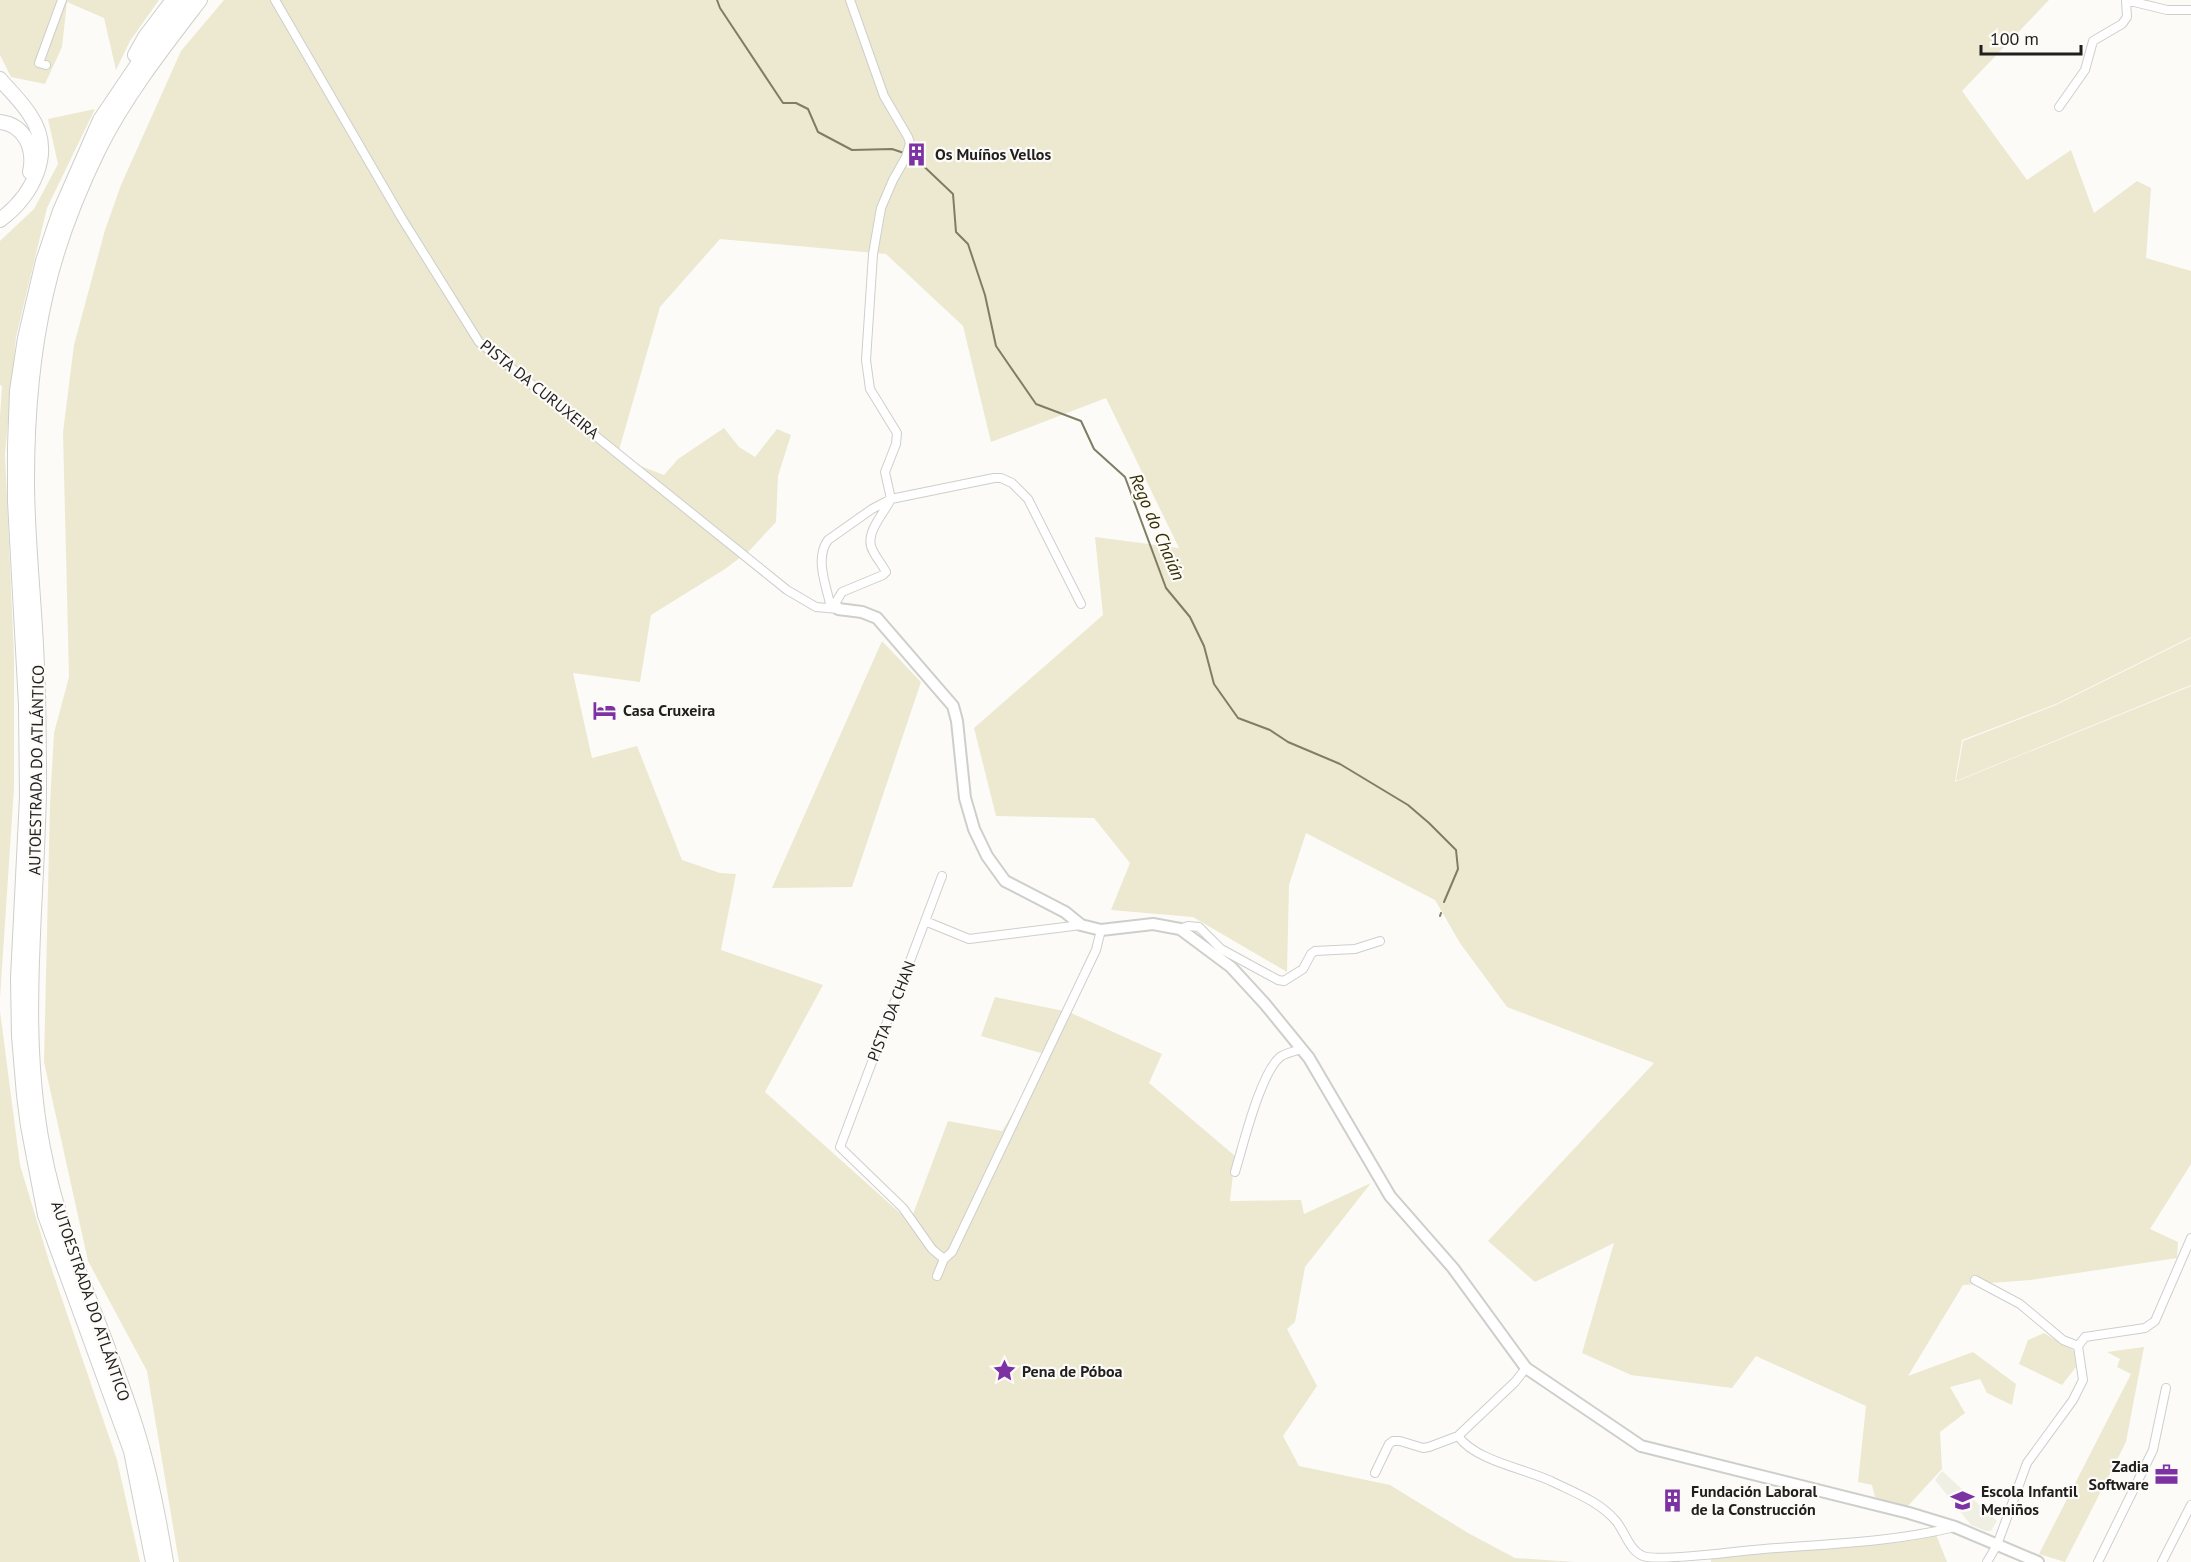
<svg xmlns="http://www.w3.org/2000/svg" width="2191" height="1562" font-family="'PT Sans',sans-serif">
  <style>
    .built { fill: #f0efe4 }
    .green { fill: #ece9d0 }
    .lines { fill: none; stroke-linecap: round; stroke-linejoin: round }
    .stream { stroke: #807d65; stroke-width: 2 }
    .street-casing { stroke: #cececb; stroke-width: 10 }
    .secondary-casing { stroke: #cececb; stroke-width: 14 }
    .highway-casing { stroke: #cececb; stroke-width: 16 }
    .street { stroke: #fff; stroke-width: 8 }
    .secondary { stroke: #fff; stroke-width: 10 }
    .highway { stroke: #fff; stroke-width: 14 }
    .labels { text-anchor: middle; stroke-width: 4.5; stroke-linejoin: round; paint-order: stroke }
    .poi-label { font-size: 16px; font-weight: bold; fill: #201f1e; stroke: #fcfbf8; text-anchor: start }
    .street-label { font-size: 16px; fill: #201f1e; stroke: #fcfbf8 }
    .water-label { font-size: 18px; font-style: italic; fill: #342e01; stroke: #fcfbf8 }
  </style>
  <rect width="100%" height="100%" fill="#fcfbf8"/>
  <!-- built -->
  <path class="built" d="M1942 1471 1997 1521 1991 1531H1986L1971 1525 1935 1480Z"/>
  <!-- green -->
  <path class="green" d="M0 0H159L130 41 116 70 104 18 67 2 62 47 45 84 11 77 0 55Z
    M224 0H2049L1962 91 2027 180 2071 150 2094 213 2137 181 2151 188 2146 258 2191 271V637L2056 704 1962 740 1955 782 2191 686V1164L2150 1229 2178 1242 2177 1258 2031 1280 1963 1285 1908 1376 1973 1352 2016 1384 2012 1405 1987 1393 1980 1379 1950 1387 1965 1413 1940 1432 1942 1469 1906 1508 1875 1497 1872 1485 1858 1482 1866 1406 1756 1356 1732 1388 1631 1375 1582 1353 1614 1243 1535 1282 1488 1241 1654 1063 1507 1007 1460 943 1435 900 1306 833 1289 885 1287 972 1193 917 1111 910 1130 863 1094 818 996 816 974 728 1103 615 1095 537 1179 548 1106 398 991 442 963 326 886 254 720 239 660 307 617 457 664 475 678 459 724 428 739 447 755 457 777 429 791 435 778 476 776 522 749 551 725 569 651 615 640 682 573 673 592 758 637 746 682 860 720 873 736 874 721 950 823 985 765 1092 910 1222 948 1121 1002 1131 1048 1055 981 1036 995 997 1069 1012 1162 1054 1149 1083 1235 1156 1230 1201 1301 1200 1304 1214 1371 1183 1305 1267 1295 1322 1287 1329 1317 1386 1283 1436 1299 1466 1390 1485 1468 1533 1515 1558 1575 1562H179L147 1371 88 1261 44 1062 50 804 54 733 69 677 63 432 74 345 105 230 121 185 181 51Z
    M95 109 47 208 16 337 5 454 14 656V788L0 998V416L2 386 0 385V241L34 209 58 164 48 119Z
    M2191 638V685L1956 781 1963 741 2056 705Z
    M882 641 921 682 852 887 772 888Z
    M0 1011 20 1165 49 1261 117 1460 140 1562H0Z
    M2044 1333 2074 1351 2076 1367 2062 1385 2019 1364 2028 1340Z
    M2144 1347 2126 1442 2065 1562 2039 1554 2131 1374 2117 1367 2120 1359 2107 1352Z
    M1935 1532 1947 1562H1711V1554Z"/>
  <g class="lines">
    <!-- stream -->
    <path class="stream" d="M717 0 720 8 783 103H796L808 109 818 132 852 150 892 149 904 153
      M909 155 914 157 953 194 956 232 968 244 985 295 996 346 1036 404 1081 421 1094 449 1125 477 1166 588 1190 617 1204 646 1214 684 1238 718 1270 730 1288 742 1340 764 1408 805 1429 823 1456 850 1458 869 1444 902
      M1440 916 1441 913"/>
    <defs>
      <path id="street" d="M275 0 401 217 479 342 787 590 816 607 838 609 836 602 842 592 883 575 886 572C882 564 877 559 873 551 863 534 884 514 891 499L885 472 896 444 897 433 870 389 866 360 873 254 881 208 893 180 906 157 910 143 908 137 884 96 850 0
        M2126 0 2167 10H2191
        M46 65 39 63 62 0
        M2059 107 2085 70 2093 41 2122 24 2127 17 2126 0
        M831 608C827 587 814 559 828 540L872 509 891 499 994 478H1001L1012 483 1028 499 1081 604
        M942 876 840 1147 903 1208 932 1249 944 1259
        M925 921 969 939 1081 925
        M1180 929 1188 926 1199 927 1221 949 1278 980 1284 981 1303 969 1311 954 1315 951 1355 949 1380 941
        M1235 1172C1243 1146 1260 1074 1280 1057 1286 1053 1295 1051 1302 1049
        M937 1276 944 1259 952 1252 1096 950 1101 930
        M1975 1280 2020 1304 2063 1340 2078 1346
        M1526 1368 1515 1382 1458 1436C1476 1461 1523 1468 1551 1481 1573 1492 1599 1501 1616 1521 1625 1532 1629 1550 1643 1556 1654 1561 1727 1553 1743 1551 1813 1544 1885 1544 1955 1527
        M1375 1473 1389 1444 1393 1441H1400L1423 1448 1429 1447 1458 1436
        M1987 1562 1997 1545 2027 1463 2073 1400 2083 1380 2078 1346 2085 1337 2145 1328 2155 1321 2191 1238
        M2098 1562 2153 1450 2166 1388
        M2162 1562 2191 1505"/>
      <path id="secondary" d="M838 609 862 612 877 618 953 706 957 721 965 798 974 829 987 856 1005 881 1065 912 1081 925 1101 930 1153 924 1180 929 1231 967 1265 1004 1309 1058 1390 1196 1453 1268 1526 1368 1641 1446 1909 1513 1955 1527 2038 1562"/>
      <path id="highway" d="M135 55 145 37 173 0
        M0 79C10 91 22 102 30 115 56 153 32 196 0 220
        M0 122C25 125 35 149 30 172
        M153 1562 131 1451 45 1215 28 1126 24 1095 19 1036 18 978 27 797 26 705 15 502V446L17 391 25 338 43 261 60 211 100 120 152 43 185 0
        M166 1562C159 1519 151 1476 138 1434 109 1338 62 1248 43 1148 20 1029 37 910 39 790 39 750 39 708 37 668 35 605 27 543 27 480 27 419 32 354 46 294 57 245 77 194 99 149 126 95 164 47 200 0"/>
    </defs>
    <!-- street casing -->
    <use href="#street" class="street-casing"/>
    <!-- secondary casing -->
    <use href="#secondary" class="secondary-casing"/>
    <!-- highway casing -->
    <use href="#highway" class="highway-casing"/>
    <!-- street -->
    <use href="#street" class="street"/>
    <!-- secondary -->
    <use href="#secondary" class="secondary"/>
    <!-- highway -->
    <use href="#highway" class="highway"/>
  </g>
  <!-- icons -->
  <defs>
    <symbol id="building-bare" viewBox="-9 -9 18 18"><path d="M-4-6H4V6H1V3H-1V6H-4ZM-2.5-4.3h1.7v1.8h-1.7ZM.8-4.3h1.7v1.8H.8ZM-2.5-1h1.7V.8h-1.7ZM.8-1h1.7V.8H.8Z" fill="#7d32a4" stroke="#fcfbf8" stroke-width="2.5" paint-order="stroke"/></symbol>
    <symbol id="hotel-bare" viewBox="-9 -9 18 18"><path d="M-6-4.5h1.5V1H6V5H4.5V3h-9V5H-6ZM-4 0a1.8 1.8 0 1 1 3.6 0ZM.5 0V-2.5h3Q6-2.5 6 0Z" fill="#7d32a4" stroke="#fcfbf8" stroke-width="2.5" paint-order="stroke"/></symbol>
    <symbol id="sight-bare" viewBox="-9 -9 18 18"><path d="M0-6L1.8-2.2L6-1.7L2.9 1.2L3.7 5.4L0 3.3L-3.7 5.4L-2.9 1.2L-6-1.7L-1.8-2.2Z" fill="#7d32a4" stroke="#fcfbf8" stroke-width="2.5" paint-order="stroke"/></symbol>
    <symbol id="office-bare" viewBox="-9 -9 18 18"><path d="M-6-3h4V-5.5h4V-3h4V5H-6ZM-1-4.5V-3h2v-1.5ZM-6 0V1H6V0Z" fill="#7d32a4" stroke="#fcfbf8" stroke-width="2.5" paint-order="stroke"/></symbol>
    <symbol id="school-bare" viewBox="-9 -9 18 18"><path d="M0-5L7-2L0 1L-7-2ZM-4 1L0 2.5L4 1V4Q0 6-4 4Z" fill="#7d32a4" stroke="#fcfbf8" stroke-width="2.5" paint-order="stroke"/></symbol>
  </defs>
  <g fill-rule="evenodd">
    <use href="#building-bare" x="900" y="138" width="33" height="33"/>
    <use href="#hotel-bare" x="588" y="694" width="33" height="33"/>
    <use href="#sight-bare" x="988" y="1354" width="33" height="33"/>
    <use href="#office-bare" x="2150" y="1458" width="33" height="33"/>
    <use href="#building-bare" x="1656" y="1484" width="33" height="33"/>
    <use href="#school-bare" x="1946" y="1484" width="33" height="33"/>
  </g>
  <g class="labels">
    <!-- poi labels -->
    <g class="poi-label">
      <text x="935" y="160">Os Muíños Vellos</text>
      <text x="623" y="716">Casa Cruxeira</text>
      <text x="1022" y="1377">Pena de Póboa</text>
      <text x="2149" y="1472" text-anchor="end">Zadia<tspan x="2149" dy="18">Software</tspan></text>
      <text x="1691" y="1497">Fundación Laboral<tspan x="1691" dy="18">de la Construcción</tspan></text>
      <text x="1981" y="1497">Escola Infantil<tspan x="1981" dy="18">Meniños</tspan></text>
    </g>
    <!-- street labels -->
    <g class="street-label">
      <text transform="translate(540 389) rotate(39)" y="6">PISTA DA CURUXEIRA</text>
      <text transform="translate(36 770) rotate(-89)" y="6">AUTOESTRADA DO ATLÁNTICO</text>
      <text transform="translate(891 1011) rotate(-69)" y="6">PISTA DA CHAN</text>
      <text transform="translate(91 1301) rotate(71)" y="6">AUTOESTRADA DO ATLÁNTICO</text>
    </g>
    <!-- water labels -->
    <g class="water-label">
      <text transform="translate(1157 527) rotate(67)" y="6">Rego do Chaián</text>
    </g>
  </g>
  <!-- scale -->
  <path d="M1981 45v9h100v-9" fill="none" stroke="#201f1e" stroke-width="3"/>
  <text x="1990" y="45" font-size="18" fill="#201f1e" stroke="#fcfbf8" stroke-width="4.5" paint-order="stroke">100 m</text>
</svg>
